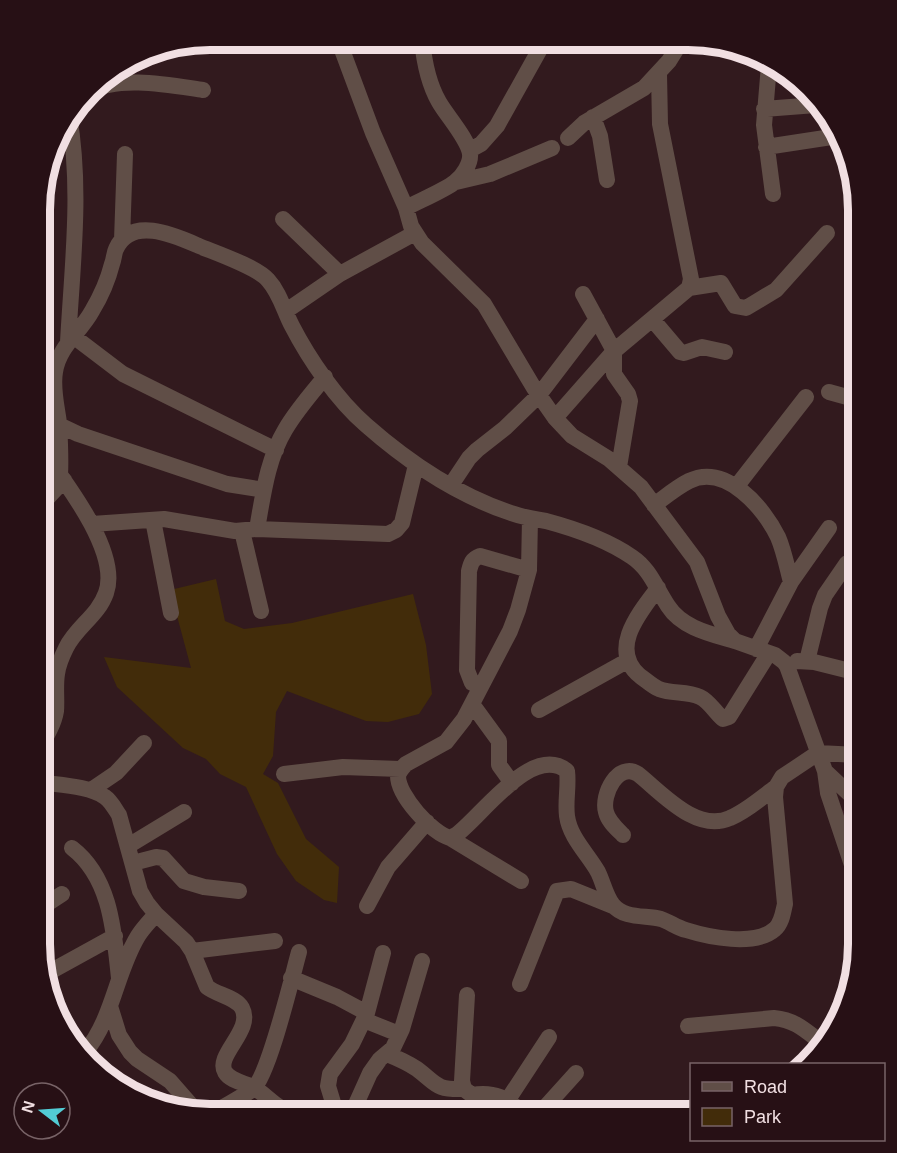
<svg xmlns="http://www.w3.org/2000/svg" width="897" height="1153" font-family="Arial,sans-serif">
  <style>
    .built { fill: #3f2127 }
    .green { fill: #422c0a }
    .lines { fill: none; stroke-linecap: round; stroke-linejoin: round }
    .minor { stroke: #604e47; stroke-width: 16 }
    .rim { fill: none; stroke: #f1dfe2; stroke-width: 8 }
  </style>
  <rect width="100%" height="100%" fill="#321a1e"/>
  <!-- built -->
  <path class="built" d="M837 806 858 821V871Z"/>
  <!-- green -->
  <path class="green" d="M216 579 225 621 244 629 292 623 413 594 426 645 432 694 419 714 388 722 366 721 287 691 276 712 273 756 263 774 278 783 306 839 339 867 337 903 324 900 296 881 277 854 246 787 220 774 206 759 183 748 117 687 104 657 191 668 170 590Z"/>
  <g class="lines">
    <!-- minor -->
    <path class="minor" d="M338 39 373 133 406 208 411 226 422 243 484 304 534 388 555 418 572 436 609 459 641 487 697 562 718 616 728 634 735 641 775 655 784 662 787 666 825 771 828 793 858 883
      M769 65 764 125 773 194
      M88 92C119 75 169 85 203 90
      M764 109 816 105
      M593 117 600 136 607 180
      M568 138 584 123 644 88 669 61 682 40
      M766 147 838 136
      M470 150 481 144 497 126 545 40
      M456 182 490 174 552 148
      M406 208C419 201 445 190 455 182 463 176 471 163 470 154 468 139 447 116 439 102 428 83 424 61 422 40
      M283 219 340 274
      M122 240 125 154
      M689 288 721 283 735 306 746 308 776 290 827 233
      M583 294 614 351V374L628 394 630 401 619 467
      M286 311 340 274 415 233
      M652 319 680 352 684 353 702 347 725 352
      M73 336 123 374 276 450
      M68 342C72 267 82 190 69 116
      M829 392 858 400
      M555 418 614 351 689 288 691 279 660 124 659 74
      M59 425 78 434 227 484 264 490
      M60 475C61 458 60 441 59 423 57 407 52 388 55 372 59 346 80 333 92 311 101 296 108 280 112 264 114 259 114 253 116 249 131 215 176 236 199 246 216 253 257 267 268 280 280 293 284 311 292 326 309 359 337 400 366 425 408 462 457 495 511 513 522 517 534 519 546 521 576 529 606 539 632 557 650 569 656 588 668 606 682 628 711 634 735 641
      M451 485 469 458 477 450 505 428 539 395 597 319
      M736 487 806 397
      M654 505C665 497 677 487 689 481 726 463 764 508 778 537 784 551 787 567 791 582
      M40 506 64 480
      M530 518 529 570 518 610 510 631 464 719 446 742 406 764C402 768 399 771 398 776 398 796 432 833 450 838L456 835C482 816 532 743 567 771 569 786 565 801 567 816 570 838 588 854 598 872 603 882 606 897 613 905 624 919 646 915 661 919 670 922 677 928 686 930 708 937 755 947 775 929 782 923 783 912 785 904L775 797 776 787 782 777 818 753 858 755
      M153 520 171 613
      M92 524 164 519 235 531 257 529 388 534 396 530 402 523 416 465
      M257 529C263 496 267 460 285 430 296 411 311 394 325 377
      M242 531 261 611
      M658 588C640 612 608 649 640 676 646 680 652 686 659 689 672 694 687 691 700 697 709 701 715 712 723 719L729 717 769 653
      M756 649 791 582 829 528
      M40 660 56 673
      M797 661 814 662 858 673
      M807 661 820 608 825 595 847 563
      M481 686 472 683 467 670 469 571C471 563 472 559 480 556L529 570
      M472 704 499 741V765L512 783
      M539 710 627 661
      M39 749C46 737 54 724 56 711 57 699 55 686 57 674 58 666 62 656 66 648 76 627 98 616 106 593 121 552 63 479 40 447
      M825 771 858 802
      M284 774 343 767 400 769
      M39 782C58 785 90 786 105 797 111 801 115 809 119 815L140 891 147 903 156 914 186 942 192 951 207 987C217 995 236 997 242 1008 254 1030 215 1055 225 1072 230 1081 245 1083 253 1087 267 1095 275 1108 291 1113
      M91 790 116 773 144 743
      M623 835C616 828 608 821 606 812 601 795 618 761 638 774 662 793 696 833 730 818 747 811 762 797 776 787
      M450 838 521 881
      M128 846 184 812
      M72 848C111 878 114 932 119 978
      M133 863 156 857 163 858 184 881 204 887 239 891
      M367 906 388 867 427 822
      M39 909 62 894
      M192 951 275 941
      M46 974 115 936
      M291 978 337 997 367 1013
      M520 984 557 891 571 889 613 906
      M467 995 462 1081 464 1089 472 1095C494 1091 507 1098 524 1114
      M110 1006 119 1035 130 1052 137 1059 170 1081 198 1113
      M364 1020 399 1034
      M688 1026 774 1018C796 1020 806 1031 823 1044
      M85 1052C113 1019 116 972 138 936 143 928 150 921 156 914
      M387 1054C397 1058 408 1063 417 1069 437 1084 435 1090 464 1089
      M507 1101 549 1037
      M335 1109 328 1086 330 1074 352 1044 367 1013 383 953
      M213 1113C226 1105 241 1098 253 1089 269 1075 292 977 299 952
      M352 1113 370 1073 380 1059 393 1048 402 1029 422 961
      M539 1114 576 1073"/>
  </g>
  <!-- crop -->
  <path d="M0 0H897V1153H0ZM210 50H688A160 160 0 0 1 848 210V944A160 160 0 0 1 688 1104H210A160 160 0 0 1 50 944V210A160 160 0 0 1 210 50Z" fill="#271015" fill-rule="evenodd"/>
  <path class="rim" d="M210 50H688A160 160 0 0 1 848 210V944A160 160 0 0 1 688 1104H210A160 160 0 0 1 50 944V210A160 160 0 0 1 210 50Z"/>
  <!-- legend -->
  <rect x="690" y="1063" width="195" height="78" fill="#271015" stroke="#786367" stroke-width="1.5"/>
  <rect x="702" y="1082" width="30" height="9" fill="#604e47" stroke="#786367" stroke-width="1.5"/>
  <text x="744" y="1093" font-size="18" fill="#f1dfe2">Road</text>
  <rect x="702" y="1108" width="30" height="18" fill="#422c0a" stroke="#786367" stroke-width="1.5"/>
  <text x="744" y="1123" font-size="18" fill="#f1dfe2">Park</text>
  <!-- north arrow -->
  <g transform="translate(42 1111) rotate(287)"><circle r="28" fill="#271015" stroke="#786367" stroke-width="1.5"/>
  <path d="M0-4.5L10 22L0 15L-10 22Z" fill="#52ccd5"/>
  <text y="-9" font-size="16" font-weight="bold" text-anchor="middle" fill="#f1dfe2">N</text>
  </g>
</svg>
